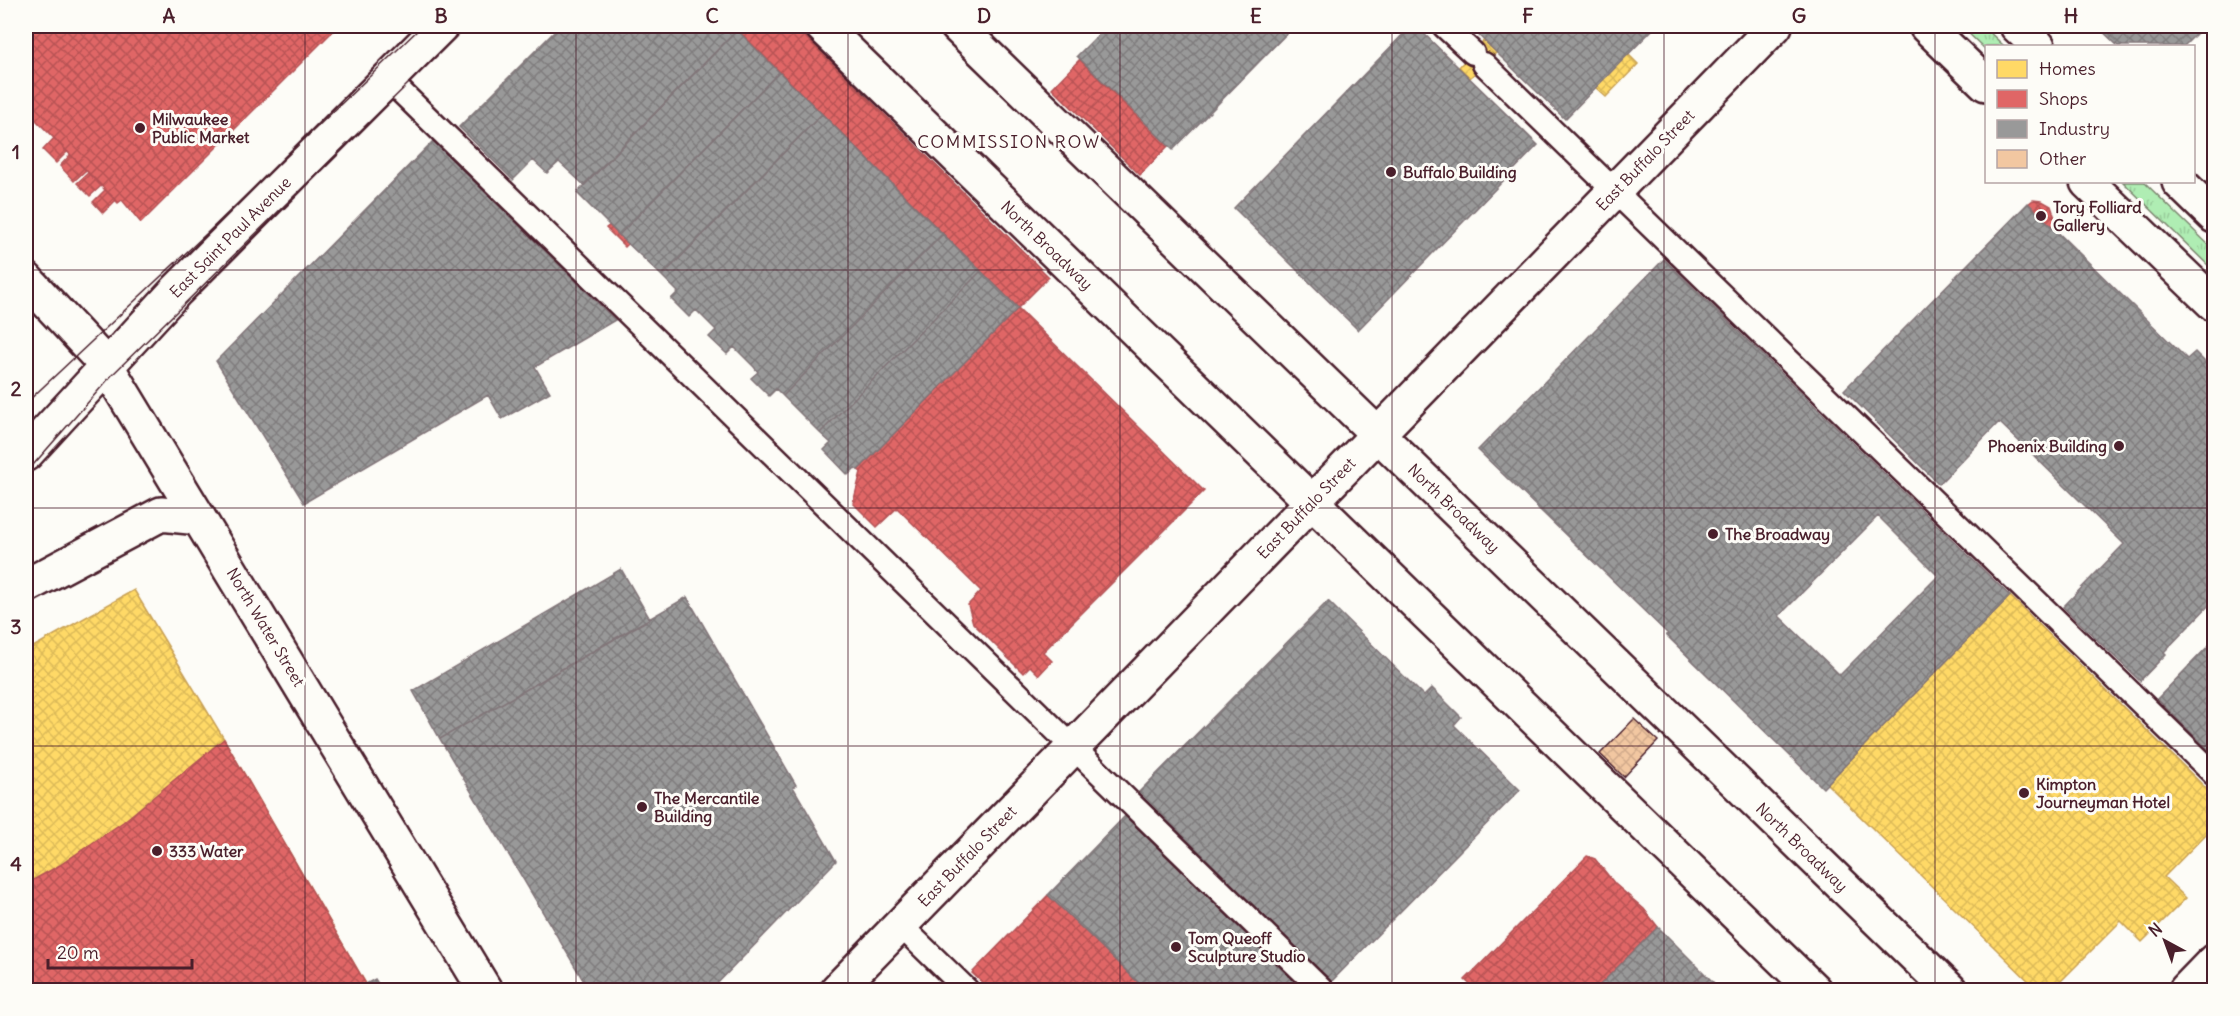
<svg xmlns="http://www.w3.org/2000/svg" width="2240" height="1016" font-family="Delius,sans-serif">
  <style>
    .grass { fill: url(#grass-tufts); stroke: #7c866f; stroke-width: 1.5 }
    .homes { fill: url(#homes-cross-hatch); stroke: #c9a154; stroke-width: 1.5 }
    .shops { fill: url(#shops-cross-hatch); stroke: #b35154; stroke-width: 1.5 }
    .industry { fill: url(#industry-cross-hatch); stroke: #817478; stroke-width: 1.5; fill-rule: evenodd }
    .building { fill: url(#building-cross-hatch); stroke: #4a1f2b; stroke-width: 1.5 }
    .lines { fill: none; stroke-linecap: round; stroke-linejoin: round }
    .service-casing { stroke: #4a1f2b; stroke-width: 27 }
    .minor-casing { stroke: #4a1f2b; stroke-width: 38 }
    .tertiary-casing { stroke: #4a1f2b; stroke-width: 38 }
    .secondary-casing { stroke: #4a1f2b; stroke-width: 38 }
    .service { stroke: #fdfcf7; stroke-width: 22 }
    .minor { stroke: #fdfcf7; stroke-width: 33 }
    .tertiary { stroke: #fdfcf7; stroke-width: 33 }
    .secondary { stroke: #fdfcf7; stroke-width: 33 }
    .tram { stroke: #4a1f2b; stroke-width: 1.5 }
    .grid { fill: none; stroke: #4a1f2b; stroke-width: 1.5; stroke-opacity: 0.55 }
    .poi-dot { fill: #4a1f2b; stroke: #fdfcf7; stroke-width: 2 }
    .labels { text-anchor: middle; stroke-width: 6; stroke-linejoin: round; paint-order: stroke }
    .poi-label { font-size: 16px; font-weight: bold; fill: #4a1f2b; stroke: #fdfcf7; text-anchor: start }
    .street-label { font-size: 16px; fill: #4a1f2b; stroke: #fdfcf7 }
    .neighbourhood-label { font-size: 18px; letter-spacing: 1.5px; fill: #4a1f2b; stroke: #fdfcf7 }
    .neatline { fill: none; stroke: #4a1f2b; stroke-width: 2 }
    .grid-label { font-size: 20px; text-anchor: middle; font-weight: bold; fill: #4a1f2b }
  </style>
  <defs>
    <pattern id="grass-tufts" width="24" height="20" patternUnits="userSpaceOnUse" patternTransform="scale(1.5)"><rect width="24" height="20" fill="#afedb3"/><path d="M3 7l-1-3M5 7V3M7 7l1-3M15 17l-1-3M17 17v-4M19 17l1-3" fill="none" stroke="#98cb9a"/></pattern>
    <pattern id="homes-cross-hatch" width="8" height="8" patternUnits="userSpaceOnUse" patternTransform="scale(1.5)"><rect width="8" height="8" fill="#ffd966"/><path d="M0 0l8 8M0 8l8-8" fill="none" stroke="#dcba59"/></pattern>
    <pattern id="shops-cross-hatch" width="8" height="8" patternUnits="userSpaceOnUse" patternTransform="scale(1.5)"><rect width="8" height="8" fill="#e06666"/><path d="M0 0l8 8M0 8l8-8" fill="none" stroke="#b85354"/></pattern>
    <pattern id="industry-cross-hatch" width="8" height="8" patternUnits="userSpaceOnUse" patternTransform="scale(1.5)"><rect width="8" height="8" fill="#999"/><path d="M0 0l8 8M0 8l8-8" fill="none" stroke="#7f7c7d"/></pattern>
    <pattern id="building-cross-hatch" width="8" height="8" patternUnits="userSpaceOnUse" patternTransform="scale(1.5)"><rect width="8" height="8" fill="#f2c7a1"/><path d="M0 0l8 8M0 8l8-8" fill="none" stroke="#d1aa8b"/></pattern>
  </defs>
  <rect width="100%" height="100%" fill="#fdfcf7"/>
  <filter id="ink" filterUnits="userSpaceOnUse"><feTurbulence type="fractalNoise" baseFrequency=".0167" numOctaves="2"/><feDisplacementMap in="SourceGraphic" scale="12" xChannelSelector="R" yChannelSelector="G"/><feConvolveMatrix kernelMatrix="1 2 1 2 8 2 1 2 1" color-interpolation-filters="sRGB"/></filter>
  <g filter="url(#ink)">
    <!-- grass -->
    <path class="grass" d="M1961 26H1983L2004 46H1986V50Z
      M2123 182H2144L2214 250V271Z"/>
    <!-- homes -->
    <path class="homes" d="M1484 40 1497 52 1470 78 1459 67Z
      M1628 54 1638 64 1606 97 1595 87Z
      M134 590 224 739 366 984 355 990H37L26 971V651Z
      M2010 596 2214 796V826L2164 877 2186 898 2142 942 2121 921 2052 990H2038L1827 784Z"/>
    <!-- shops -->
    <path class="shops" d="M26 26H338L141 223 122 200 118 203 26 110Z
      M741 26H795L1049 277 1018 308 737 30Z
      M1080 59 1169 145 1140 175 1052 88Z
      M54 138 67 152 56 163 43 150Z
      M70 155 86 170 74 181 60 166Z
      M88 173 101 186 90 196 77 183Z
      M105 190 116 200 103 213 93 202Z
      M2033 200 2042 201 2051 206 2056 221 2053 228 2028 204Z
      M610 225 628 244 625 247 606 228Z
      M1018 308 1204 491 1043 652 1052 661 1039 675 1030 666 1023 673 973 623 968 605 981 591 897 508 877 527 853 503 861 472 858 470Z
      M224 739 366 984 355 990H37L26 971V884L60 865 123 822Z
      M1587 856 1595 859 1615 884 1644 909 1658 927 1595 990H1476L1465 980Z
      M1048 895 1146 990H990L972 973Z"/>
    <!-- industry -->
    <path class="industry" d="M560 26H732L737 30 584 185 559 162 547 173 533 160 513 180 459 127Z
      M1107 26H1294L1173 150 1077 56Z
      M1411 26H1416L1538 145 1358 330 1234 208Z
      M1469 26H1656L1565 119Z
      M2097 26H2204L2184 46H2118Z
      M737 30 779 72 619 235 577 193Z
      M779 72 822 114 662 276 619 235Z
      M822 114 943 234 783 396 776 389 769 396 751 378 758 372 754 367 734 347 727 354 709 337 716 330 696 310 689 317 671 299 678 292 662 276Z
      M433 141 615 320 535 367 550 392 502 419 488 395 304 503 216 361Z
      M2028 203 2187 359 2195 352 2214 371V600L2164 652 2166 654 2140 681 2063 607 2124 544 2029 451 1999 422 1939 484 1844 390Z
      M943 234 981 271 820 433 783 396Z
      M1664 259 2010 596 1823 788 1666 635 1668 634 1478 450ZM1878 516 1938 576 1840 675 1779 616Z
      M981 271 1018 308 858 470 855 468 848 475 824 450 831 443 820 433Z
      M621 569 650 619 440 739 413 691Z
      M687 597 796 785 793 787 836 861 711 990H589L440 739Z
      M1328 601 1424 696 1432 688 1461 717 1454 725 1520 790 1330 983 1138 793Z
      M2214 640V755L2157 699Z
      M1125 816 1303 990H1146L1048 895Z
      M1658 927 1704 973 1686 990H1595Z
      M1704 973 1721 990H1686Z
      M375 979 382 990H355L366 984Z"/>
    <!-- building -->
    <path class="building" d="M1634 719 1658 741 1624 777 1600 754Z"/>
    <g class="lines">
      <defs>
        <path id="service" d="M1444 26 1473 53
          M1484 64 2214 774
          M388 79 1322 990
          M900 925 967 990"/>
        <path id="minor" d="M822 26 1814 990
          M957 26 1950 990
          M837 990 1775 26
          M2186 990 2214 961"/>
        <path id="tertiary" d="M26 454 177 290 441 26"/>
        <path id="secondary" d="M1926 26 1986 84
          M2017 26 2038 46
          M2087 182 2214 304
          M2179 182 2214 216
          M26 279 106 365 485 990
          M26 586 161 514 199 518"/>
      </defs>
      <!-- service casing -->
      <use href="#service" class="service-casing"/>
      <!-- minor casing -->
      <use href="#minor" class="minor-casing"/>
      <!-- tertiary casing -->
      <use href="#tertiary" class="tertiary-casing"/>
      <!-- secondary casing -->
      <use href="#secondary" class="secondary-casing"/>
      <!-- service -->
      <use href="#service" class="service"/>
      <!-- minor -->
      <use href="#minor" class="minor"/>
      <!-- tertiary -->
      <use href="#tertiary" class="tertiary"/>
      <!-- secondary -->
      <use href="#secondary" class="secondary"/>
      <!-- tram -->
      <path class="tram" d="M26 403 205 235 422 26
        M26 473 112 375 467 26"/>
    </g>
  </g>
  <!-- grid -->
  <path class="grid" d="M305 26V990M576 26V990M848 26V990M1120 26V990M1392 26V990M1664 26V990M1935 26V990M26 270H2214M26 508H2214M26 746H2214"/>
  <!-- markers -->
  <g class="poi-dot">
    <circle cx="140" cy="128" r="6"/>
    <circle cx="1391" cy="172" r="6"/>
    <circle cx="2041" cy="216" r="6"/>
    <circle cx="2119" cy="446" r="6"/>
    <circle cx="1713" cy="534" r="6"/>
    <circle cx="2024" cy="793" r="6"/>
    <circle cx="642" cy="807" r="6"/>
    <circle cx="157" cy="851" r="6"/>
    <circle cx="1176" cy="947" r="6"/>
  </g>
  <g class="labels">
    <!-- poi labels -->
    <g class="poi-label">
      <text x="152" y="125">Milwaukee<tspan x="152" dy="18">Public Market</tspan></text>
      <text x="1403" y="178">Buffalo Building</text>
      <text x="2053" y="213">Tory Folliard<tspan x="2053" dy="18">Gallery</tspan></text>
      <text x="2107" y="452" text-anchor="end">Phoenix Building</text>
      <text x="1725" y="540">The Broadway</text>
      <text x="2036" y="790">Kimpton<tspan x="2036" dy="18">Journeyman Hotel</tspan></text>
      <text x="654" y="804">The Mercantile<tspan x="654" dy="18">Building</tspan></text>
      <text x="169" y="857">333 Water</text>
      <text x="1188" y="944">Tom Queoff<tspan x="1188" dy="18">Sculpture Studio</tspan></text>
    </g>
    <!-- street labels -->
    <g class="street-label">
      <text transform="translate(1645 160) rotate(-46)" y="6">East Buffalo Street</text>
      <text transform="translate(230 237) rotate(-45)" y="6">East Saint Paul Avenue</text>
      <text transform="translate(1047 245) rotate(44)" y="6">North Broadway</text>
      <text transform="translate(1306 508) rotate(-46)" y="6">East Buffalo Street</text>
      <text transform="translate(1454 508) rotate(44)" y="6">North Broadway</text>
      <text transform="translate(266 627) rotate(59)" y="6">North Water Street</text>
      <text transform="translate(1802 847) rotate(44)" y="6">North Broadway</text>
      <text transform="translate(967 856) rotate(-46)" y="6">East Buffalo Street</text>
    </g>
    <!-- neighbourhood labels -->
    <g class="neighbourhood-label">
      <text x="1009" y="148">COMMISSION ROW</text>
    </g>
  </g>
  <!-- margin -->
  <rect width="2240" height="1016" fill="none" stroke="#fdfcf7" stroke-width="66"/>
  <!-- legend -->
  <rect x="1985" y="45" width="210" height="138" fill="#fdfcf7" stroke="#b5a4a5" stroke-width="1.5"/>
  <rect x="1997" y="60" width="30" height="18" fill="#ffd966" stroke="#b5a4a5" stroke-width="1.5"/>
  <text x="2039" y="75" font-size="18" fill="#4a1f2b">Homes</text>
  <rect x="1997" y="90" width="30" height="18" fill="#e06666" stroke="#b5a4a5" stroke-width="1.5"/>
  <text x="2039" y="105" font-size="18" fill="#4a1f2b">Shops</text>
  <rect x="1997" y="120" width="30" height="18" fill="#999999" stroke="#b5a4a5" stroke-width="1.5"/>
  <text x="2039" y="135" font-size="18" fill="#4a1f2b">Industry</text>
  <rect x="1997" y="150" width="30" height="18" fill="#f2c7a1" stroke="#b5a4a5" stroke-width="1.5"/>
  <text x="2039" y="165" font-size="18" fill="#4a1f2b">Other</text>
  <!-- north arrow -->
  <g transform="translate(2165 941) rotate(319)" stroke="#fdfcf7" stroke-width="4.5" paint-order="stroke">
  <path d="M0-4.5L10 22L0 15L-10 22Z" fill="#4a1f2b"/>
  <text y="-9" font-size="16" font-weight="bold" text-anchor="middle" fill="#4a1f2b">N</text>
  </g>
  <!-- scale -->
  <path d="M48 959v9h144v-9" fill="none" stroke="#4a1f2b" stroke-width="3"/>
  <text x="57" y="959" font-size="18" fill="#4a1f2b" stroke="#fdfcf7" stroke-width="4.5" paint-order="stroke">20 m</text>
  <rect x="33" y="33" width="2174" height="950" class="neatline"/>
  <g class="grid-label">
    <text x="169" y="23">A</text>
    <text x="441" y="23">B</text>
    <text x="712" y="23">C</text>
    <text x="984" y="23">D</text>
    <text x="1256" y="23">E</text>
    <text x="1528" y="23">F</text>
    <text x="1799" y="23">G</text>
    <text x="2071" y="23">H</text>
    <text x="16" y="159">1</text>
    <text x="16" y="396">2</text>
    <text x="16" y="634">3</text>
    <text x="16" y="871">4</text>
  </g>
</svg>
